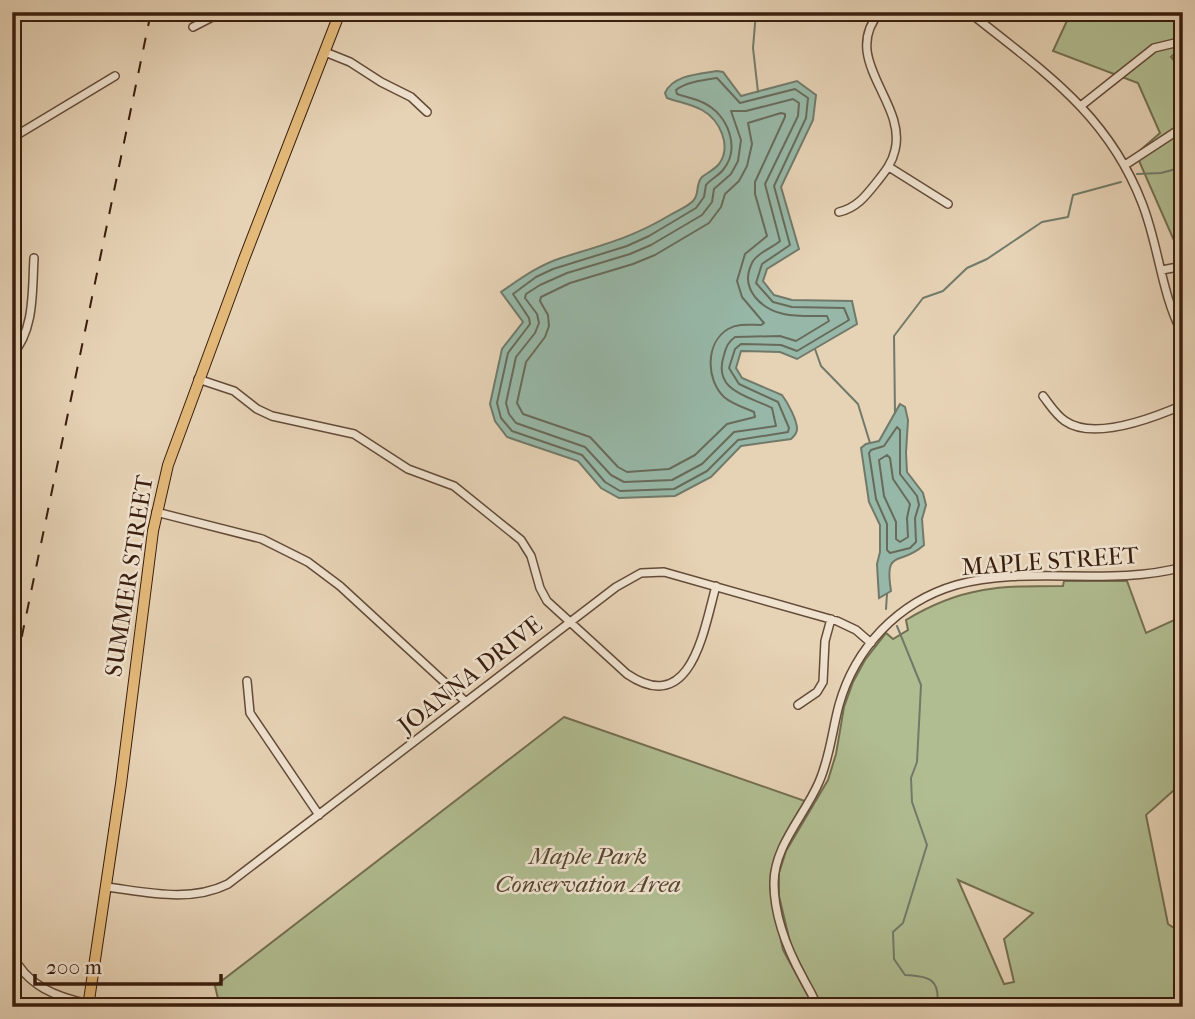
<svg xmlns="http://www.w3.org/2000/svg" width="1195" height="1019" font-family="'IM FELL French Canon',serif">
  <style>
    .green { fill: #b0bd91; stroke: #746e50; stroke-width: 2; fill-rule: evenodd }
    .water { fill: #97b8a8; stroke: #717a6a; stroke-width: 2 }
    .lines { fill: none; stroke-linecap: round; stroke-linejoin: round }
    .shore { stroke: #686b5b; stroke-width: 2 }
    .stream { stroke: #717a6a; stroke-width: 2 }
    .minor-casing { stroke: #644b38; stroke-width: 10 }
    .major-casing { stroke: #391e0e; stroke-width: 12 }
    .minor { stroke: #efe2cf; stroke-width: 7 }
    .major { stroke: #e3b97a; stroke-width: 10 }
    .rail { stroke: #391e0e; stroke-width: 2; stroke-dasharray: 12 12; stroke-linecap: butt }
    .labels { text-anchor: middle; stroke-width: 5; stroke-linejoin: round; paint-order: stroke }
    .street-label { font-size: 24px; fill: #391e0e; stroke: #efe2cf }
    .park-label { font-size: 24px; font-style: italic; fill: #57462f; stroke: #efe2cf }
  </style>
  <rect width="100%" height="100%" fill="#e6d2b5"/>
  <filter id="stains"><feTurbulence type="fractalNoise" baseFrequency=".00286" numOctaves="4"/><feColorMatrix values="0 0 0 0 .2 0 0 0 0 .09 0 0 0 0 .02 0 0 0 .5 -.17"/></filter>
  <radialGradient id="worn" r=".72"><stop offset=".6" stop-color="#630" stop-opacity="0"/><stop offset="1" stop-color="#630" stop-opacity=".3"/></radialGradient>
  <!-- green -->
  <path class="green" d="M1071 12H1183V45L1171 57 1183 70V261L1136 154 1160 133 1138 83 1053 51Z
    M1064 581H1127L1146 633 1183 616V782L1146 815 1168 924 1183 934V1007H822L791 946 779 896V873L786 851 828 780 836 754 844 707 853 682 865 660 886 633 893 639 908 630 906 620C962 586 1000 586 1063 586ZM958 880 1033 913 1004 939 1014 982 1004 984Z
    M564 717 805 801 776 854 771 872 770 888 783 950 814 1007H220L215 986Z"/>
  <!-- water -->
  <path class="water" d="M717 71 723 72 741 96 797 81 816 95 813 120 781 187 799 249 767 269 763 281 774 295 792 300 852 301 857 324 797 359 780 352 741 351 736 368 742 378 782 395C788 403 797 420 797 429 797 434 794 436 791 439L741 446 711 477 675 496 619 498 601 488 578 461 507 437 495 421 490 404 502 349 523 322 501 292C520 279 539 265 561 258 602 245 632 238 670 215 677 211 687 207 693 201 700 194 695 184 702 177 707 173 714 170 719 164 732 146 720 120 702 110 691 104 678 102 667 98L665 93C673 75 699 74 717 71Z
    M900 404 905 407 908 420 906 453 907 472 923 493 926 505 922 519 924 545C900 567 884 547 891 591L879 598 877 564 880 552V525L869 502 861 448 866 444 879 441Z"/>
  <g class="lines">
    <!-- shore -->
    <path class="shore" d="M717 78 740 103 795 89 808 98 806 118 774 186 790 245 762 264 756 283 773 302 792 307 844 308 849 320 797 351 781 345 741 344 735 349 729 368 739 384 778 402 789 428 788 432 738 440 707 471 674 489 620 491 605 482 582 455 512 431 501 418 497 403 508 353 530 324 529 318 513 294 536 277 553 269 627 246 649 236 696 208 704 197 706 185C711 179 718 176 723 170 741 148 728 115 704 103 696 99 686 97 677 94L676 90C686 82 704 80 717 78Z
      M793 99 799 103 798 116 765 184 780 241C772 248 759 252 753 261 746 274 746 285 755 297 773 319 800 316 827 316L829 321 796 341 780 336 735 337C728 342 726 347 724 355 712 391 748 396 772 408L776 426 734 432 702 464 672 480 624 482 611 475 585 447 516 423 509 414 506 403 516 357 535 333 539 323 537 314 525 298 526 294 540 285 567 273 630 254 651 245 702 215 712 202 714 189 731 174 738 161 741 140 731 111H746Z
      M781 113 785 114V117L755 182V194L767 236 745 254 737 281 742 297 764 323 761 325C750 325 738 323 728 329 705 343 706 380 724 397 732 404 745 408 754 412L755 417 727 424 695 455 669 469 627 472 618 467 590 437 523 414 517 403 526 362 545 337 549 326 548 315 540 301 541 297 570 283 633 264 655 255 709 223 721 207 725 194 739 181 747 166 752 144 748 123Z
      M897 427 900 430V474L917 496 919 505 915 518 916 542 910 548 890 553 887 550V524L876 499 869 453 871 450 884 446Z
      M887 455 890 458 893 479 910 504 907 518 908 537 900 542 896 539V522L884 496 879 460Z"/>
    <!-- stream -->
    <path class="stream" d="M756 12 753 48 758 92
      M1137 174 1161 173 1183 167
      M815 349 821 366 858 404 870 443
      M895 413 894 336 923 298 943 291 967 268 987 259 1042 222 1068 217 1073 195 1121 182
      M886 609 887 594
      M897 626 921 685 917 762 911 778 912 802 927 845 903 923 893 932 894 959 905 975C929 976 941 979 937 1007"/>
    <defs>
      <path id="minor" d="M969 12C1041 70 1107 112 1142 203 1159 246 1161 294 1183 335
        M193 27 222 12
        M325 52 350 62 381 82 411 97 427 112
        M1082 105 1154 48 1183 41
        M12 138 115 76
        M1125 165 1183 127
        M889 167 948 204
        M839 212C856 208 865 197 876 183 884 173 892 164 895 150 907 102 839 59 880 12
        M1162 270 1183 266
        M12 355C35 330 32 290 34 258
        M198 379 234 391 257 409 272 416 354 434 408 469 454 486 521 540 531 556 540 588 547 601 627 674C692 718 704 628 716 586
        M1043 396C1050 405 1056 415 1065 421 1094 441 1153 418 1183 405
        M156 512 262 539 308 562 340 586 466 702
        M247 681 250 713 319 815
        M798 705 817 692 823 682 825 641 831 619
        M107 887C146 892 190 903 228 884L616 587 641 573 664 572 837 621 856 630 871 643
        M12 954C27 986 56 997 89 1004
        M817 1007C814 996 808 988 803 978 787 949 774 917 774 883 774 846 805 815 819 782 830 757 832 731 839 705 855 648 898 602 956 585 1028 565 1110 587 1183 567"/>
      <path id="major" d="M88 1007 121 784 153 531 168 465 244 259 340 12"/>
    </defs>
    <!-- minor casing -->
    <use href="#minor" class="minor-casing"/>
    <!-- major casing -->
    <use href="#major" class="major-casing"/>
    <!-- minor -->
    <use href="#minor" class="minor"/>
    <!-- major -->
    <use href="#major" class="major"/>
    <!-- rail -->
    <path class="rail" d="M12 684 151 12"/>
  </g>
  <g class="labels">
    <!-- street labels -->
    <g class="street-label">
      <text transform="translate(1050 561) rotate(-4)" y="8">MAPLE STREET</text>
      <text transform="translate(129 576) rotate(-81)" y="8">SUMMER STREET</text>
      <text transform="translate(470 675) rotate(-38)" y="8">JOANNA DRIVE</text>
    </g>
    <!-- park labels -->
    <g class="park-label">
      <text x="588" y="864">Maple Park<tspan x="588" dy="28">Conservation Area</tspan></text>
    </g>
  </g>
  <!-- margin -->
  <rect width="1195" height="1019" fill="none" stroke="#e6d2b5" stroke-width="42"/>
  <rect x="14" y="14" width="1167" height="991" fill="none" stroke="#391e0e" stroke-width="3.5"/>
  <rect x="21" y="21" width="1153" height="977" fill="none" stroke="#391e0e" stroke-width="2"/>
  <!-- scale -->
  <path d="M35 974v10h186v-10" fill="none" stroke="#391e0e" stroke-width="3.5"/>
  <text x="46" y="974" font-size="21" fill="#391e0e" stroke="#efe2cf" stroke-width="5" paint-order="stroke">200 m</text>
  <rect width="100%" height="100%" filter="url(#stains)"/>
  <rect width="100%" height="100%" fill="url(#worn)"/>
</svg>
